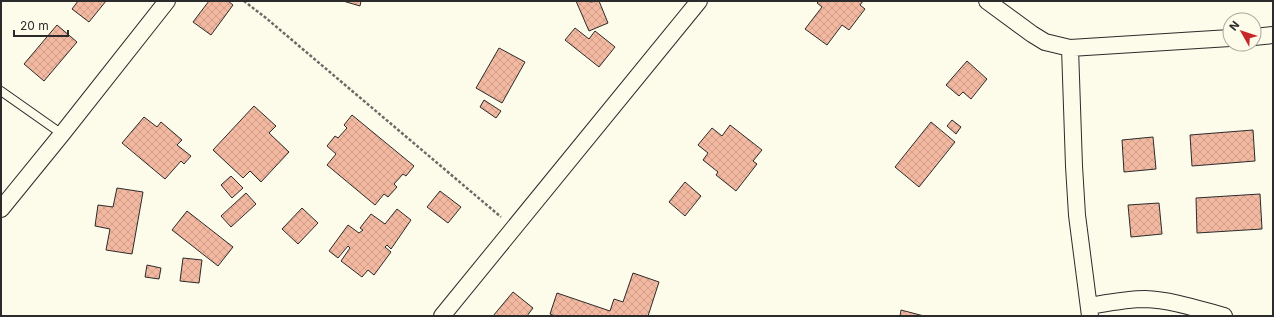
<svg xmlns="http://www.w3.org/2000/svg" width="1274" height="317" font-family="Inter,sans-serif">
  <style>
    .building { fill: url(#building-cross-hatch); stroke: #2b2b2b }
    .lines { fill: none; stroke-linecap: round; stroke-linejoin: round }
    .lane-casing { stroke: #2b2b2b; stroke-width: 10 }
    .street-casing { stroke: #2b2b2b; stroke-width: 18 }
    .path { stroke: #6a6964; stroke-width: 2.5; stroke-dasharray: 3 2; stroke-linecap: butt }
    .lane { stroke: #fdfbea; stroke-width: 8 }
    .street { stroke: #fdfbea; stroke-width: 16 }
  </style>
  <defs>
    <pattern id="building-cross-hatch" width="8" height="8" patternUnits="userSpaceOnUse"><rect width="8" height="8" fill="#f2b8a0"/><path d="M0 0l8 8M0 8l8-8" fill="none" stroke="#d09e8a"/></pattern>
  </defs>
  <rect width="100%" height="100%" fill="#fdfbea"/>
  <!-- building -->
  <path class="building" d="M78 1H106L89 22 72 9Z
    M209 1H228L233 5 211 35 193 22Z
    M343 1H361L360 6Z
    M576 1H589L590 2 599 1 608 23 589 31Z
    M819 1H863L860 5 865 9 849 30 842 25 827 45 805 29 822 7 817 3Z
    M57 25 77 42 44 81 24 64Z
    M575 28 589 39 595 31 615 47 599 67 565 40Z
    M499 48 525 62 502 103 476 88Z
    M967 61 987 79 971 99 963 92 959 96 946 85Z
    M484 100 501 111 496 118 480 107Z
    M254 106 276 126 269 133 289 152 261 182 250 171 243 178 213 150Z
    M352 115 414 166 406 176 403 174 394 184 397 187 388 197 384 194 375 205 327 165 336 154 327 146 335 136 338 138 347 128 344 125Z
    M144 117 157 127 161 122 182 140 177 145 191 156 184 164 181 161 165 179 122 143Z
    M952 120 961 127 956 134 947 126Z
    M931 122 955 142 919 187 895 167Z
    M730 125 762 150 753 161 757 164 736 191 716 175 718 172 703 160 708 153 698 145 712 128 722 136Z
    M1253 130 1255 161 1192 166 1190 135Z
    M1153 137 1156 169 1124 172 1122 140Z
    M231 176 243 188 232 198 221 185Z
    M685 182 701 196 685 216 669 202Z
    M117 188 143 192 132 254 106 250 110 229 95 226 98 205 113 207Z
    M440 191 461 207 448 223 427 207Z
    M246 193 256 204 231 227 221 216Z
    M1260 194 1262 229 1197 233 1196 198Z
    M1159 203 1162 234 1131 237 1128 205Z
    M302 208 318 223 298 244 282 229Z
    M397 209 411 220 391 249 387 245 385 247 391 252 374 275 368 270 362 277 341 261 350 248 348 246 338 258 329 251 348 225 359 233 363 230 360 228 371 214 385 224Z
    M187 211 233 247 218 266 172 230Z
    M183 258 202 260 199 283 180 281Z
    M147 265 161 268 159 279 145 277Z
    M633 273 659 282 648 316H555L550 314 557 293 610 311 614 299 623 302Z
    M513 292 533 308 527 316H493Z
    M901 310 924 316H900Z"/>
  <g class="lines">
    <defs>
      <path id="lane" d="M1 91 62 134"/>
      <path id="street" d="M987 1 1032 34 1045 42 1070 48 1230 38
        M1254 37 1273 35
        M1070 48 1074 166 1077 215 1090 316
        M1 209 62 134 167 1
        M1089 306C1107 303 1127 299 1145 299 1172 300 1198 309 1224 316
        M442 316 699 1"/>
    </defs>
    <!-- lane casing -->
    <use href="#lane" class="lane-casing"/>
    <!-- street casing -->
    <use href="#street" class="street-casing"/>
    <!-- path -->
    <path class="path" d="M244 1 266 18 501 217"/>
    <!-- lane -->
    <use href="#lane" class="lane"/>
    <!-- street -->
    <use href="#street" class="street"/>
  </g>
  <!-- border -->
  <rect width="1274" height="317" fill="none" stroke="#2b2b2b" stroke-width="4"/>
  <!-- north arrow -->
  <g transform="translate(1242 32) rotate(309)"><circle r="19" fill="#fdfbea" stroke="#a9a89e"/>
  <path d="M0-3L7 15L0 10L-7 15Z" fill="#c62828"/>
  <text y="-6" font-size="11" font-weight="bold" text-anchor="middle" fill="#2b2b2b">N</text>
  </g>
  <!-- scale -->
  <path d="M14 30v6h54v-6" fill="none" stroke="#2b2b2b" stroke-width="2"/>
  <text x="20" y="30" font-size="12" fill="#2b2b2b" stroke="#fdfbea" stroke-width="3" paint-order="stroke">20 m</text>
</svg>
